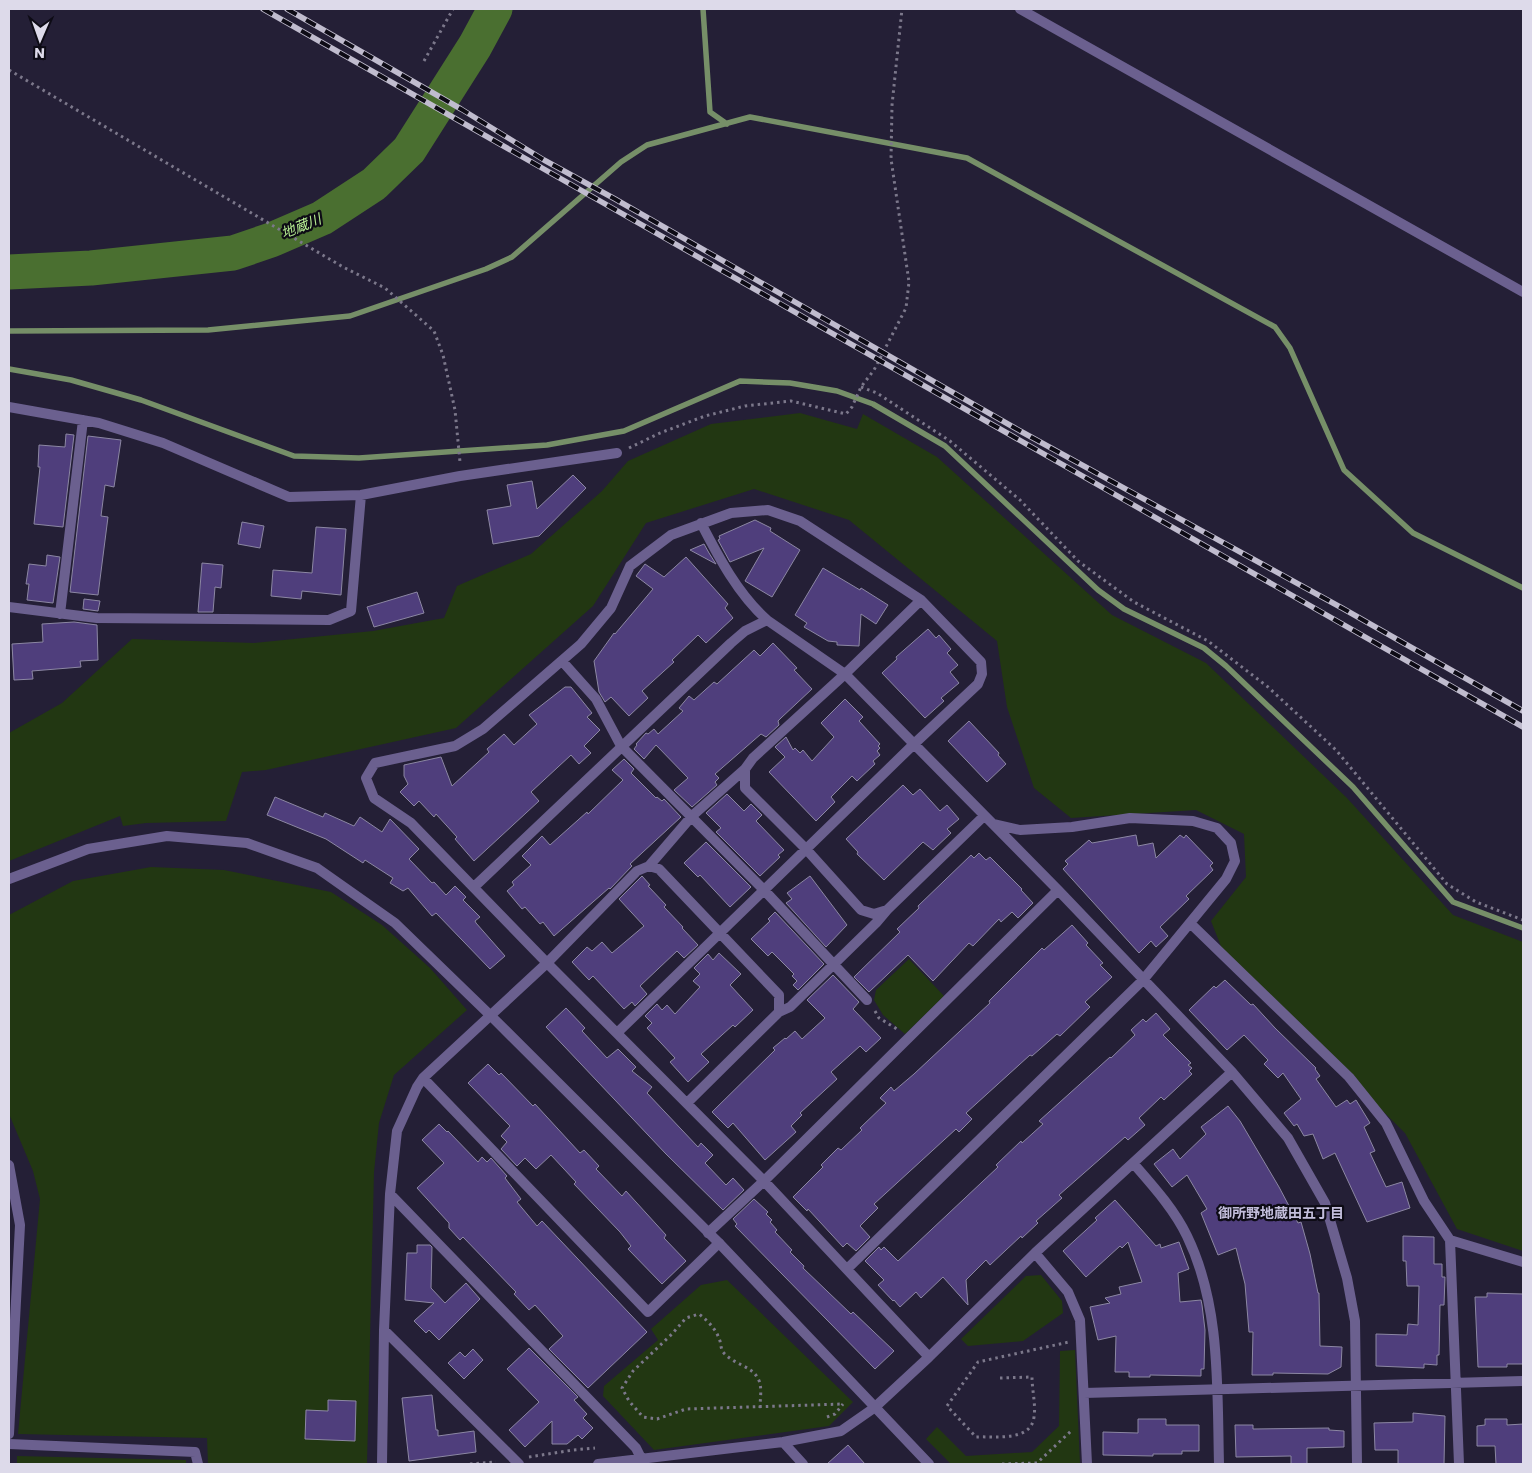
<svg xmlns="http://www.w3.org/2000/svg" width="1532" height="1473" font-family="Poppins,'Noto Sans JP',sans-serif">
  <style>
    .green { fill: #223712 }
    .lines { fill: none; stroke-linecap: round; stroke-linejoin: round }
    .stream { stroke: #768f68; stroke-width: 5.5 }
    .river { stroke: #4a6f30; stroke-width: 35 }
    .building { fill: #4f3e7c; stroke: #8c87a3 }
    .path { stroke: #7c788b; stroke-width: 3; stroke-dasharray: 2.5 4; stroke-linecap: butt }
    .minor { stroke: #6b608f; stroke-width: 10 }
    .tertiary { stroke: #6b608f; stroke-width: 10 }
    .rail-casing { stroke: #c0bcce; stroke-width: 5.5 }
    .rail { stroke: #0d0b15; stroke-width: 4; stroke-dasharray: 11; stroke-linecap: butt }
    .labels { text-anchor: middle; stroke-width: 4.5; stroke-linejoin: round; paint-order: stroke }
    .water-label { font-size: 14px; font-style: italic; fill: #b6ed92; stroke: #0d0b15 }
    .neighbourhood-label { font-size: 14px; font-weight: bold; fill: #c3bedc; stroke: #0d0b15 }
  </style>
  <rect width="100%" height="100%" fill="#241f36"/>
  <!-- green -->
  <path class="green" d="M800 413 857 429 863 414 937 457 1112 615 1206 663 1347 798 1453 915 1523 942V1251L1457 1229 1405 1133 1224 954 1211 921 1246 877 1244 834 1196 810 1071 818 1034 788 1007 707 997 641 849 520 754 489 646 523 593 606 456 728 266 770 242 772 226 821 146 823 123 826 120 816 9 861V733L62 703 132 639 254 643 373 631 444 618 457 586 531 554 602 491 628 461 711 424Z
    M151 867 224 870 331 892 382 925 430 968 467 1010 394 1075 379 1123 374 1172 367 1464H208L207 1438 18 1434 40 1199 33 1171 9 1114V915L73 881Z
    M909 959 944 996 905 1034 883 1015 874 1000 876 990Z
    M1041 1275 1062 1301 1063 1313 1023 1341 968 1346 961 1339 1026 1276Z
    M727 1280 853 1402 829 1426 654 1450 603 1396 604 1386 658 1340 651 1329 701 1285Z
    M1075 1350 1080 1464H951L926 1439 937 1427 966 1456 1032 1452 1059 1426 1060 1351Z
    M17 1456 186 1460V1464H17Z"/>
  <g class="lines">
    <!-- stream -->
    <path class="stream" d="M703 9 710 112 727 124
      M9 331 208 330 350 316 486 269 512 257 621 162 647 145 750 117 967 158 1275 327 1290 348 1344 470 1413 533 1523 588
      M9 369 71 380 141 400 294 456 359 458 547 445 624 431 740 381 790 383 837 391 873 404 945 446 1098 590 1124 609 1204 648 1226 666 1353 787 1453 902 1523 928"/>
    <!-- river -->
    <path class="river" d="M9 272 91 268 233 253 271 240 322 218 374 184 409 150 475 46 495 9"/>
  </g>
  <!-- building -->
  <path class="building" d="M66 434 74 435 63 527 34 524 40 467H38L39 445 65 447Z
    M88 436 121 440 114 487 105 485 101 516 108 517 98 595 70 592Z
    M573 475 586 488 539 536 493 544 487 510 511 506 507 485 532 481 537 509Z
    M755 520 771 528 770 531 800 550 772 597 745 581 764 548 730 562 718 540 720 539 719 536Z
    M242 522 264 526 260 548 238 544Z
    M316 527 346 529 341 595 302 591 301 599 271 596 273 570 312 573Z
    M704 544 709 553 716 564 690 550Z
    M47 555 60 557 53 603 27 600 29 584H26L29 564 46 566Z
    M686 557 728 604 725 608 733 618 706 643 698 635 672 660 674 662 642 691 648 698 629 716 611 697 605 702 599 692 594 661 614 633 615 634 653 589 636 576 645 564 664 577Z
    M202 563 223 565 221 588 215 587 213 612H198Z
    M823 568 860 590 861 588 888 605 876 624 861 614 859 646 837 645V642L828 641 804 627 807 623 795 615Z
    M417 592 424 613 374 627 367 607Z
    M84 599 100 601 98 611 83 609Z
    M74 622 97 625 98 660 80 661 81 667 32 671 33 679 14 680 12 644 43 642 42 624Z
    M928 629 936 638 939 635 951 649 947 653 958 665 950 672 959 683 941 698 944 701 925 718 882 673 897 659 896 657Z
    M773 643 797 668 794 670 812 689 781 718 778 721 779 725 766 737 761 734 715 774 719 778 715 782 717 785 692 807 674 790 688 778 656 745 644 759 634 749 637 745 636 744 646 733 648 734 654 729 658 734 683 711 679 708 689 696 694 700 714 682 717 684 754 650 760 656Z
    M565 687H571L592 713 587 717 600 730 584 746 591 753 579 764 571 755 531 792 539 801 474 861 455 839 457 837 436 814 434 817 419 801 414 806 400 792 408 784 404 776V765L441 757 452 786 489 752 487 749 504 734 514 745 537 724 529 715Z
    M845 699 863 717 859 721 880 744 878 746 880 748 877 751 880 755 873 761 875 764 857 781 852 776 831 797 835 802 816 821 769 772 785 757 775 747 786 737 793 750 795 748 800 753 803 750 812 761 834 737 821 723Z
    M969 721 999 753 998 755 1006 764 987 782 948 741Z
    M624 759 634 769 631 773 656 798 657 797 662 801 664 799 681 817 630 864 632 866 610 889 609 888 554 936 543 922 540 924 525 907 522 909 507 891 514 885 512 882 531 865 522 856 542 836 550 845 587 812 588 814 623 780 612 770Z
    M903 785 913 795 920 789 940 811 947 805 959 819 947 829 951 833 933 850 923 842 884 880 857 854 858 852 846 839Z
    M727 794 744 811 751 804 762 815 756 821 784 850 778 855 780 857 760 876 716 832 721 828 706 813Z
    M275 797 323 817 325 813 354 826 360 817 382 832 390 819 419 849 409 859 432 883 434 882 446 895 455 886 466 897 463 900 480 917 475 921 476 923 505 956 490 969 436 913 432 916 408 888 403 891 390 883 393 878 365 860 363 863 326 839 267 815Z
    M1136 835 1138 846 1153 843 1156 858 1180 835 1184 838 1186 835 1213 863 1210 866 1213 870 1186 896 1189 899 1160 927 1168 936 1156 947 1151 941 1139 953 1063 869 1068 864 1065 861 1089 840 1092 843Z
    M706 842 751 887 730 907 700 875 698 877 684 863Z
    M979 853 986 860 990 857 1022 889 1021 890 1033 903 1018 918 1012 912 1001 922 999 919 973 946 969 943 933 981 908 955 869 992 854 977 900 932 897 929 919 908 918 906 971 855 974 858Z
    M642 876 650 885 648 886 666 905 664 907 683 927 682 928 698 945 684 958 677 951 640 986 647 994 635 1006 632 1002 624 1009 593 976 589 980 572 962 587 947 592 951 602 942 612 953 644 926 619 899Z
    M810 876 847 925 826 947 786 903 792 899 787 893Z
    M775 912 824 964 798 990 793 985 797 981 792 976 794 974 772 952 768 956 751 939 770 921 768 919Z
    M1072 925 1088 943 1086 945 1103 963 1100 965 1112 977 1085 1002 1090 1007 1060 1036 1057 1034 1032 1056 1030 1055 966 1113 972 1119 959 1132 956 1129 874 1204 878 1208 860 1226 870 1237 856 1251 847 1243 843 1247 808 1209 807 1211 793 1197 823 1167 821 1165 838 1148 841 1150 862 1130 860 1128 886 1103 880 1098 891 1087 894 1091 914 1074 990 1003 989 1001 1042 948 1044 950Z
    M719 953 741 974 730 985 753 1010 735 1027 733 1025 701 1054 709 1062 688 1082 670 1062 675 1058 647 1028 652 1023 645 1016 657 1004 662 1010 667 1005 675 1014 700 987 693 981 700 974 694 968 708 954 713 960Z
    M833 975 859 1002 853 1009 881 1038 866 1052 860 1046 831 1072 837 1079 800 1113 802 1115 791 1126 796 1132 765 1160 733 1123 728 1128 712 1112 775 1050 773 1048 785 1038 786 1039 795 1031 802 1039 825 1018 807 1000Z
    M1225 980 1251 1005 1253 1004 1275 1028 1316 1068 1315 1069 1320 1076 1316 1079 1336 1107 1347 1100 1350 1104 1356 1100 1370 1123 1364 1127 1375 1151 1370 1153 1386 1187 1402 1182 1410 1208 1367 1222 1335 1153 1323 1159 1313 1134 1304 1136 1297 1124 1294 1126 1284 1113 1301 1099 1283 1073 1278 1078 1264 1064 1268 1060 1244 1035 1227 1050 1189 1010 1214 986 1216 988Z
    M566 1008 585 1028 582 1031 607 1058 618 1049 636 1067 632 1071 652 1087 647 1093 698 1147 701 1143 713 1155 705 1163 726 1185 733 1178 744 1190 723 1210 666 1154 546 1027Z
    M1156 1013 1170 1029 1163 1035 1191 1063 1188 1065 1192 1068 1189 1071 1192 1074 1164 1100 1161 1097 1139 1118 1145 1125 1128 1140 1125 1137 1059 1195 1062 1198 1036 1221 1038 1223 1022 1238 1021 1236 990 1265 986 1260 966 1280 968 1305 943 1277 921 1298 916 1292 900 1307 894 1300 893 1301 878 1285 884 1280 865 1261 879 1247 881 1250 884 1247 898 1261 998 1167 996 1165 1021 1141 1022 1143 1043 1124 1039 1121 1110 1057 1111 1058 1135 1035 1131 1030 1143 1019 1146 1022Z
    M488 1064 499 1075 501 1073 533 1106 535 1104 580 1153 584 1150 599 1166 596 1169 622 1196 626 1191 666 1235 664 1238 686 1261 662 1284 628 1249 631 1246 620 1232 574 1184 576 1182 551 1155 536 1169 525 1158 517 1166 501 1149 507 1142 501 1136 510 1126 468 1083Z
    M1228 1106 1240 1121 1279 1187 1298 1223 1301 1222 1310 1254 1318 1293H1319L1320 1346 1342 1347 1341 1367 1328 1374 1273 1373V1375H1252L1253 1332H1249L1245 1284 1236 1248 1218 1255 1201 1213 1207 1209 1187 1175 1172 1187 1154 1164 1173 1149 1180 1159 1206 1134 1201 1127Z
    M439 1124 447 1132 448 1131 478 1162 482 1157 487 1162 491 1158 507 1176 505 1178 521 1199 517 1202 537 1226 542 1221 647 1332 588 1388 549 1349 563 1336 535 1305 529 1310 514 1294 516 1292 463 1237 460 1240 449 1228V1223L417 1188 444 1163 422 1140Z
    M754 1199 768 1212 766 1214 772 1220 770 1222 777 1230 775 1232 792 1250 790 1252 804 1266 803 1268 851 1314 853 1312 894 1351 875 1369 735 1226 737 1224 733 1219Z
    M1115 1200 1156 1246 1160 1244 1161 1248 1179 1242 1189 1269 1178 1273 1180 1302 1201 1300 1202 1305 1205 1330 1204 1369H1201V1376L1150 1375V1377H1129V1372H1115L1116 1336 1098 1340 1090 1307 1110 1303 1105 1298 1121 1294 1119 1287 1142 1282 1128 1242 1122 1248 1120 1246 1086 1277 1063 1251 1097 1220 1095 1218Z
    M1403 1236 1434 1237V1264H1442V1277H1445L1444 1305H1440L1439 1355H1437V1365L1424 1364V1368L1376 1366V1334L1407 1335 1408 1324 1418 1325 1419 1286H1407L1406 1261H1403Z
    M417 1245H430L432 1247 431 1288 445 1303 466 1283 480 1299 439 1340 429 1330 426 1333 414 1321 434 1303 405 1300 407 1253H417Z
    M1487 1293 1523 1294V1364H1507V1367H1478L1475 1297H1487Z
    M529 1348 578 1397 574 1400 587 1414 583 1418 593 1428 582 1439 578 1435 567 1444H552V1421L525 1447 509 1430 539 1402 507 1369Z
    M473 1349 483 1360 464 1379 448 1363 460 1352 465 1357Z
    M432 1395 436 1430H438V1436L474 1431 476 1452 409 1461 402 1398Z
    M328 1400 356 1401 355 1441 305 1439 306 1410 328 1411Z
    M1413 1413 1445 1416 1444 1464H1398V1450H1375L1374 1423 1413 1422Z
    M1138 1419H1166V1425H1199V1451H1182V1454H1153V1456L1103 1455V1432L1138 1433Z
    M1485 1419H1507V1425L1523 1424V1464H1496L1495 1446H1477V1426L1485 1425Z
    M1235 1425H1253V1429L1329 1428V1430L1344 1431V1447L1307 1448V1464H1291V1456L1236 1457Z
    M848 1445 865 1464H827Z"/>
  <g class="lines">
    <!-- path -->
    <path class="path" d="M424 61 453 9
      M9 70 343 267 385 288 434 331 443 355 455 410 460 462
      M861 387 877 393 950 441 1020 500 1078 561 1134 602 1208 641 1268 687 1336 750 1447 884 1476 902 1523 920
      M629 448 660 433 705 416 745 406 791 401 846 414 852 407 861 387 874 370 906 308 909 282 891 159 892 105 902 9
      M875 1011 879 1018 897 1029
      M1000 1378 1032 1377C1032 1390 1036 1405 1034 1417 1031 1442 995 1436 976 1437L947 1406 978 1362 1069 1342
      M760 1408C760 1398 763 1385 757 1377 751 1366 733 1364 723 1352 721 1349 721 1345 720 1341 716 1329 709 1322 699 1314L686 1318 672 1334 633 1371 622 1388 629 1401 643 1417 657 1419 686 1409 843 1404
      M827 1417 835 1414 843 1404
      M529 1457 573 1450 595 1448
      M470 1464 496 1462
      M1002 1464 1037 1463 1071 1431"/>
    <!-- minor -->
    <path class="minor" d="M9 407 99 423 163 443 289 497 361 495 460 476 617 453
      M701 523C719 558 738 594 767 620
      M921 600 845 674 753 758 745 769V788L806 849 861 910 874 914 887 910 984 816
      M9 607 97 618 329 620 351 611 361 495
      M60 614 83 420
      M562 661 596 699 621 746 764 890 867 1000
      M649 866 692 816 745 769
      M474 887 731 643 745 631 767 620 845 674 1058 890 1232 1072 1288 1138 1325 1203 1347 1278 1355 1321 1357 1464
      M1190 923 1349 1077 1386 1123 1424 1201 1450 1240
      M779 1012 790 1007 876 923 887 910
      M423 1078 648 1312 719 1243
      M687 1103 779 1012V995L659 869 649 866 637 871 547 963 764 1181 929 1357
      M1133 1163C1153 1186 1174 1209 1187 1236 1221 1306 1217 1388 1219 1464
      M9 1165 20 1225 9 1434
      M390 1194 636 1448 641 1458V1463
      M708 1233 764 1181 1058 890
      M1035 1253 1068 1292 1080 1320 1087 1464
      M847 1269 1143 980 1226 879 1235 861 1231 843 1217 828 1193 821 1130 818 1072 827 1020 830 994 824
      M384 1330 519 1464
      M1084 1393 1523 1381
      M783 1442 803 1464
      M9 1444 195 1452 198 1464
      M382 1464 384 1330 390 1194 397 1131 417 1087 423 1078 547 963 411 823 374 798 366 778 375 763 455 746 483 729 581 644 611 608 630 566 671 535 731 513 768 510 800 521 921 600 981 662 982 674 978 684 914 744 617 1033
      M598 1464 783 1442 841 1431 874 1408 929 1357 1035 1253 1232 1072
      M1459 1464 1450 1240 1523 1262"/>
    <!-- tertiary -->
    <path class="tertiary" d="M1020 9 1523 292
      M9 879 88 849 167 836 247 843 317 868 395 923 490 1015 719 1243 929 1464"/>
    <defs>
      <path id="rail" d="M263 9 1523 727
        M287 9 461 109 544 160 615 199 1022 432 1342 608 1523 711"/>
    </defs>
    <!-- rail casing -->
    <use href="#rail" class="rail-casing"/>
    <!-- rail -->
    <use href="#rail" class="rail"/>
  </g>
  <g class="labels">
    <!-- water labels -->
    <g class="water-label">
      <text transform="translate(301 226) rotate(-22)" y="5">地蔵川</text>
    </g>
    <!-- neighbourhood labels -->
    <g class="neighbourhood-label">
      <text x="1281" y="1218">御所野地蔵田五丁目</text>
    </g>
  </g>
  <!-- border -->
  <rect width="1532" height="1473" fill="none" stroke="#dddaea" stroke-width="20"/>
  <!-- north arrow -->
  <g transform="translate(40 40) rotate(182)" stroke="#0d0b15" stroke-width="4" paint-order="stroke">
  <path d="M0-4L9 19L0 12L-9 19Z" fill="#dddaea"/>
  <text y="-8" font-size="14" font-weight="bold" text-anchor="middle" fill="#dddaea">N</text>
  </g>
</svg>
